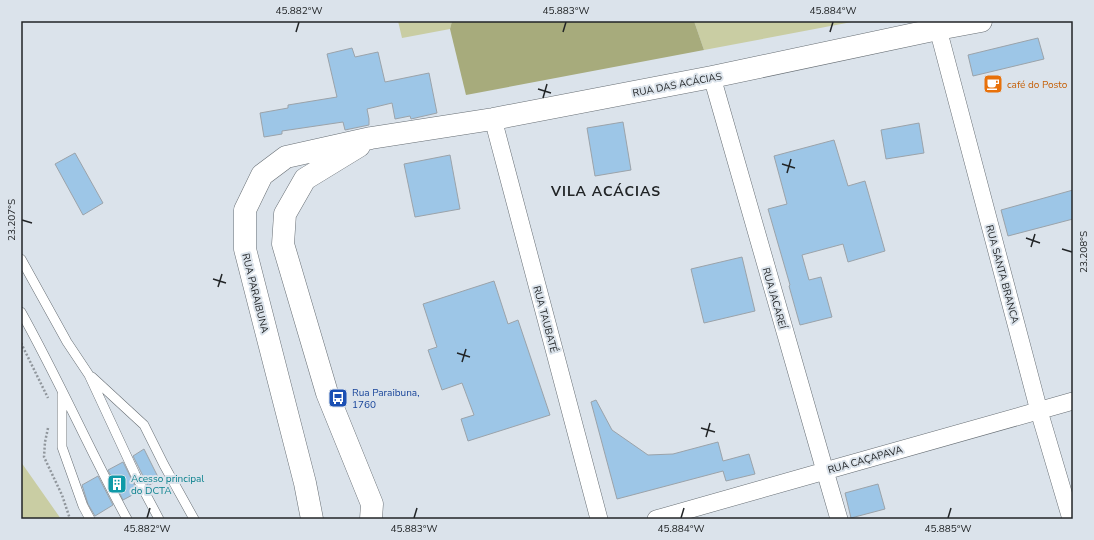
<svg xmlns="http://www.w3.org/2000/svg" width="1094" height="540" font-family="'Nunito Sans',sans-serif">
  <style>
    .green { fill: #c9cda3 }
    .forest { fill: #a7ab7c }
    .building { fill: #9dc6e7; stroke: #9ba3aa }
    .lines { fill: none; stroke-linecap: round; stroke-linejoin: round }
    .service-casing { stroke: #676e74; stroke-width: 10 }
    .minor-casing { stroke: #676e74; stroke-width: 18 }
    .secondary-casing { stroke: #676e74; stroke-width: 23 }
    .path { stroke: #90969c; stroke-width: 2.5; stroke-dasharray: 2 2; stroke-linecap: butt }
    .service { stroke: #fff; stroke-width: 9 }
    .minor { stroke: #fff; stroke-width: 17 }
    .secondary { stroke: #fff; stroke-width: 22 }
    .ticks { fill: none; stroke: #222527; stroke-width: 1.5 }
    .labels { text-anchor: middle; stroke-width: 4; stroke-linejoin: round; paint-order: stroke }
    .street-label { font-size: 10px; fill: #222527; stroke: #dbe3eb }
    .food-label { font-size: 10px; fill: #c56008; stroke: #dbe3eb; text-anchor: start }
    .transit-label { font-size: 10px; fill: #164399; stroke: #dbe3eb; text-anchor: start }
    .culture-label { font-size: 10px; fill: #0d838f; stroke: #dbe3eb; text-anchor: start }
    .district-label { font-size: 14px; font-weight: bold; letter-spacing: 1px; fill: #222527; stroke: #dbe3eb }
    .neatline { fill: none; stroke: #222527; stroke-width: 1.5 }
    .ticks-label { font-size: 10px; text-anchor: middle; fill: #222527 }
  </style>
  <rect width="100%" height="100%" fill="#dbe3eb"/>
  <!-- green -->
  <path class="green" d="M398 21H452L450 29 402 38Z
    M694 21H857L704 50Z
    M21 462 61 519H21Z"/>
  <!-- forest -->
  <path class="forest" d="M452 21H694L704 50 466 95 450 29Z"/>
  <!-- building -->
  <path class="building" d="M1038 38 1044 59 973 76 968 55Z
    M352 48 355 57 378 52 385 82 429 73 437 113 411 119 410 116 395 119 392 103 367 109 369 119V125L345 130 343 122 282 131V134L264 137 260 113 288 108V105L337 97 327 54Z
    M623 122 631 170 595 176 587 128Z
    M919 123 924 153 886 159 881 130Z
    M834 140 848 186 865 181 885 251 848 262 843 244 802 255 809 280 821 277 832 317 800 325 789 286 790 285 768 209 787 204 774 156Z
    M75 153 103 203 83 215 55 164Z
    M450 155 460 209 415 217 404 164Z
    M1073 190V219L1008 236 1001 210Z
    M742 257 755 311 704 323 691 269Z
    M494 281 508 324 518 320 550 415 468 441 461 419 474 415 462 383 442 390 428 350 437 347 423 304Z
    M596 400 612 430 648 455 673 454 718 442 723 461 749 454 755 474 726 481 723 471 617 499 591 402Z
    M144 449 159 479 148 486 133 456Z
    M123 462 138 492 123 500 108 470Z
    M98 476 113 505 95 516 88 504 82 485Z
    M878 484 885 509 851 518 845 493Z"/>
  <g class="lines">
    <defs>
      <path id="service" d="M21 259 67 342 89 375 135 474 159 519
        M21 312C59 380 90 451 127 519
        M92 377 144 425 164 465 194 519
        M62 394V447L83 506 90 519"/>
      <path id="minor" d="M938 29 1039 411 1071 519
        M712 77 825 471 839 519
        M493 119 599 519
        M656 519 825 471 1073 401"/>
      <path id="secondary" d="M359 146 305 179 285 214 283 244 327 393 372 504 371 519
        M312 519 305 483 245 249V210L262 175 286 157 371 138 493 119 712 77 938 29 981 21"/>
    </defs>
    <!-- service casing -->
    <use href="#service" class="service-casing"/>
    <!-- minor casing -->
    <use href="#minor" class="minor-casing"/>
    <!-- secondary casing -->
    <use href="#secondary" class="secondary-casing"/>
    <!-- path -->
    <path class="path" d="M21 343 48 398
      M48 428 45 442 44 457 62 495 70 519"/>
    <!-- service -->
    <use href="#service" class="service"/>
    <!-- minor -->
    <use href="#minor" class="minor"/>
    <!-- secondary -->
    <use href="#secondary" class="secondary"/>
  </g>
  <!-- ticks -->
  <path class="ticks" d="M296 32 299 22M563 32 566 22M830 32 833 22M538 89 551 93M543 98 547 84M782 164 795 168M787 173 791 159M22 220 32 223M1026 238 1040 243M1031 247 1035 234M1062 249 1072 252M213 279 226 283M218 287 222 274M457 353 470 357M462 362 466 349M701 428 715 432M706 437 710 423M147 518 150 508M414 518 417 508M681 518 684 508M948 518 951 508"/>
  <!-- icons -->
  <defs>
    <symbol id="cafe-square" viewBox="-11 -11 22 22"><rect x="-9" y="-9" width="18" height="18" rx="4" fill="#e8710a" stroke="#dbe3eb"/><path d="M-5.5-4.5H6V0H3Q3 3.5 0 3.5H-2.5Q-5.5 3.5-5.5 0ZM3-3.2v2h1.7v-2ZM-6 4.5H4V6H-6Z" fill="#fff"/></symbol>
    <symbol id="bus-square" viewBox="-11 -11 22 22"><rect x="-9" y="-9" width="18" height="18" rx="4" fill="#1a4fb4" stroke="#dbe3eb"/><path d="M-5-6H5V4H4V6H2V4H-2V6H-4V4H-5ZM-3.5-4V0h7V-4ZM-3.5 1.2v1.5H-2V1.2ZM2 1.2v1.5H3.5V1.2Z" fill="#fff"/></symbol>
    <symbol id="building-square" viewBox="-11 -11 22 22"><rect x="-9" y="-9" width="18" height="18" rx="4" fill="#0f9aa8" stroke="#dbe3eb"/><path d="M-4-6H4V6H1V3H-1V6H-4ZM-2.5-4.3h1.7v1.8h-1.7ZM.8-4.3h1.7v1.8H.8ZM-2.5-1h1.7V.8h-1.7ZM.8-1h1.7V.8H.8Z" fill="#fff"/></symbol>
  </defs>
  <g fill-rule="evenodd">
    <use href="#cafe-square" x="982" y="73" width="22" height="22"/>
    <use href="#bus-square" x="327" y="387" width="22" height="22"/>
    <use href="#building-square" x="106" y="473" width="22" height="22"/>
  </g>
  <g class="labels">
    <!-- street labels -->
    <g class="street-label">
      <text transform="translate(677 84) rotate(-11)" y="4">RUA DAS ACÁCIAS</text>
      <text transform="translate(1003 274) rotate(75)" y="4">RUA SANTA BRANCA</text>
      <text transform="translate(256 293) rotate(76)" y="4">RUA PARAIBUNA</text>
      <text transform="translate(775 298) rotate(74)" y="4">RUA JACAREÍ</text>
      <text transform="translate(546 319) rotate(75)" y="4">RUA TAUBATÉ</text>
      <text transform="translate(865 459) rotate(-16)" y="4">RUA CAÇAPAVA</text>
    </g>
    <!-- food labels -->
    <g class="food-label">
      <text x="1007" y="88">café do Posto</text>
    </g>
    <!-- transit labels -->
    <g class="transit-label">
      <text x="352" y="396">Rua Paraibuna,<tspan x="352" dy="12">1760</tspan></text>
    </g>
    <!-- culture labels -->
    <g class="culture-label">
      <text x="131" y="482">Acesso principal<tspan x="131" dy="12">do DCTA</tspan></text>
    </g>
    <!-- district labels -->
    <g class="district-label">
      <text x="606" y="196">VILA ACÁCIAS</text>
    </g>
  </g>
  <!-- border -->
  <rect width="1094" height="540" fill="none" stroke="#dbe3eb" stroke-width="44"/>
  <rect x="22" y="22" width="1050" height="496" class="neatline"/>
  <g class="ticks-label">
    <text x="299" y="14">45.882°W</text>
    <text x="566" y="14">45.883°W</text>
    <text x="833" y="14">45.884°W</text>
    <text transform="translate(11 220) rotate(-90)" y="4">23.207°S</text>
    <text transform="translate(1083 252) rotate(-90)" y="4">23.208°S</text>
    <text x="147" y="532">45.882°W</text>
    <text x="414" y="532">45.883°W</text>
    <text x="681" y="532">45.884°W</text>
    <text x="948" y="532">45.885°W</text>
  </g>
</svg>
